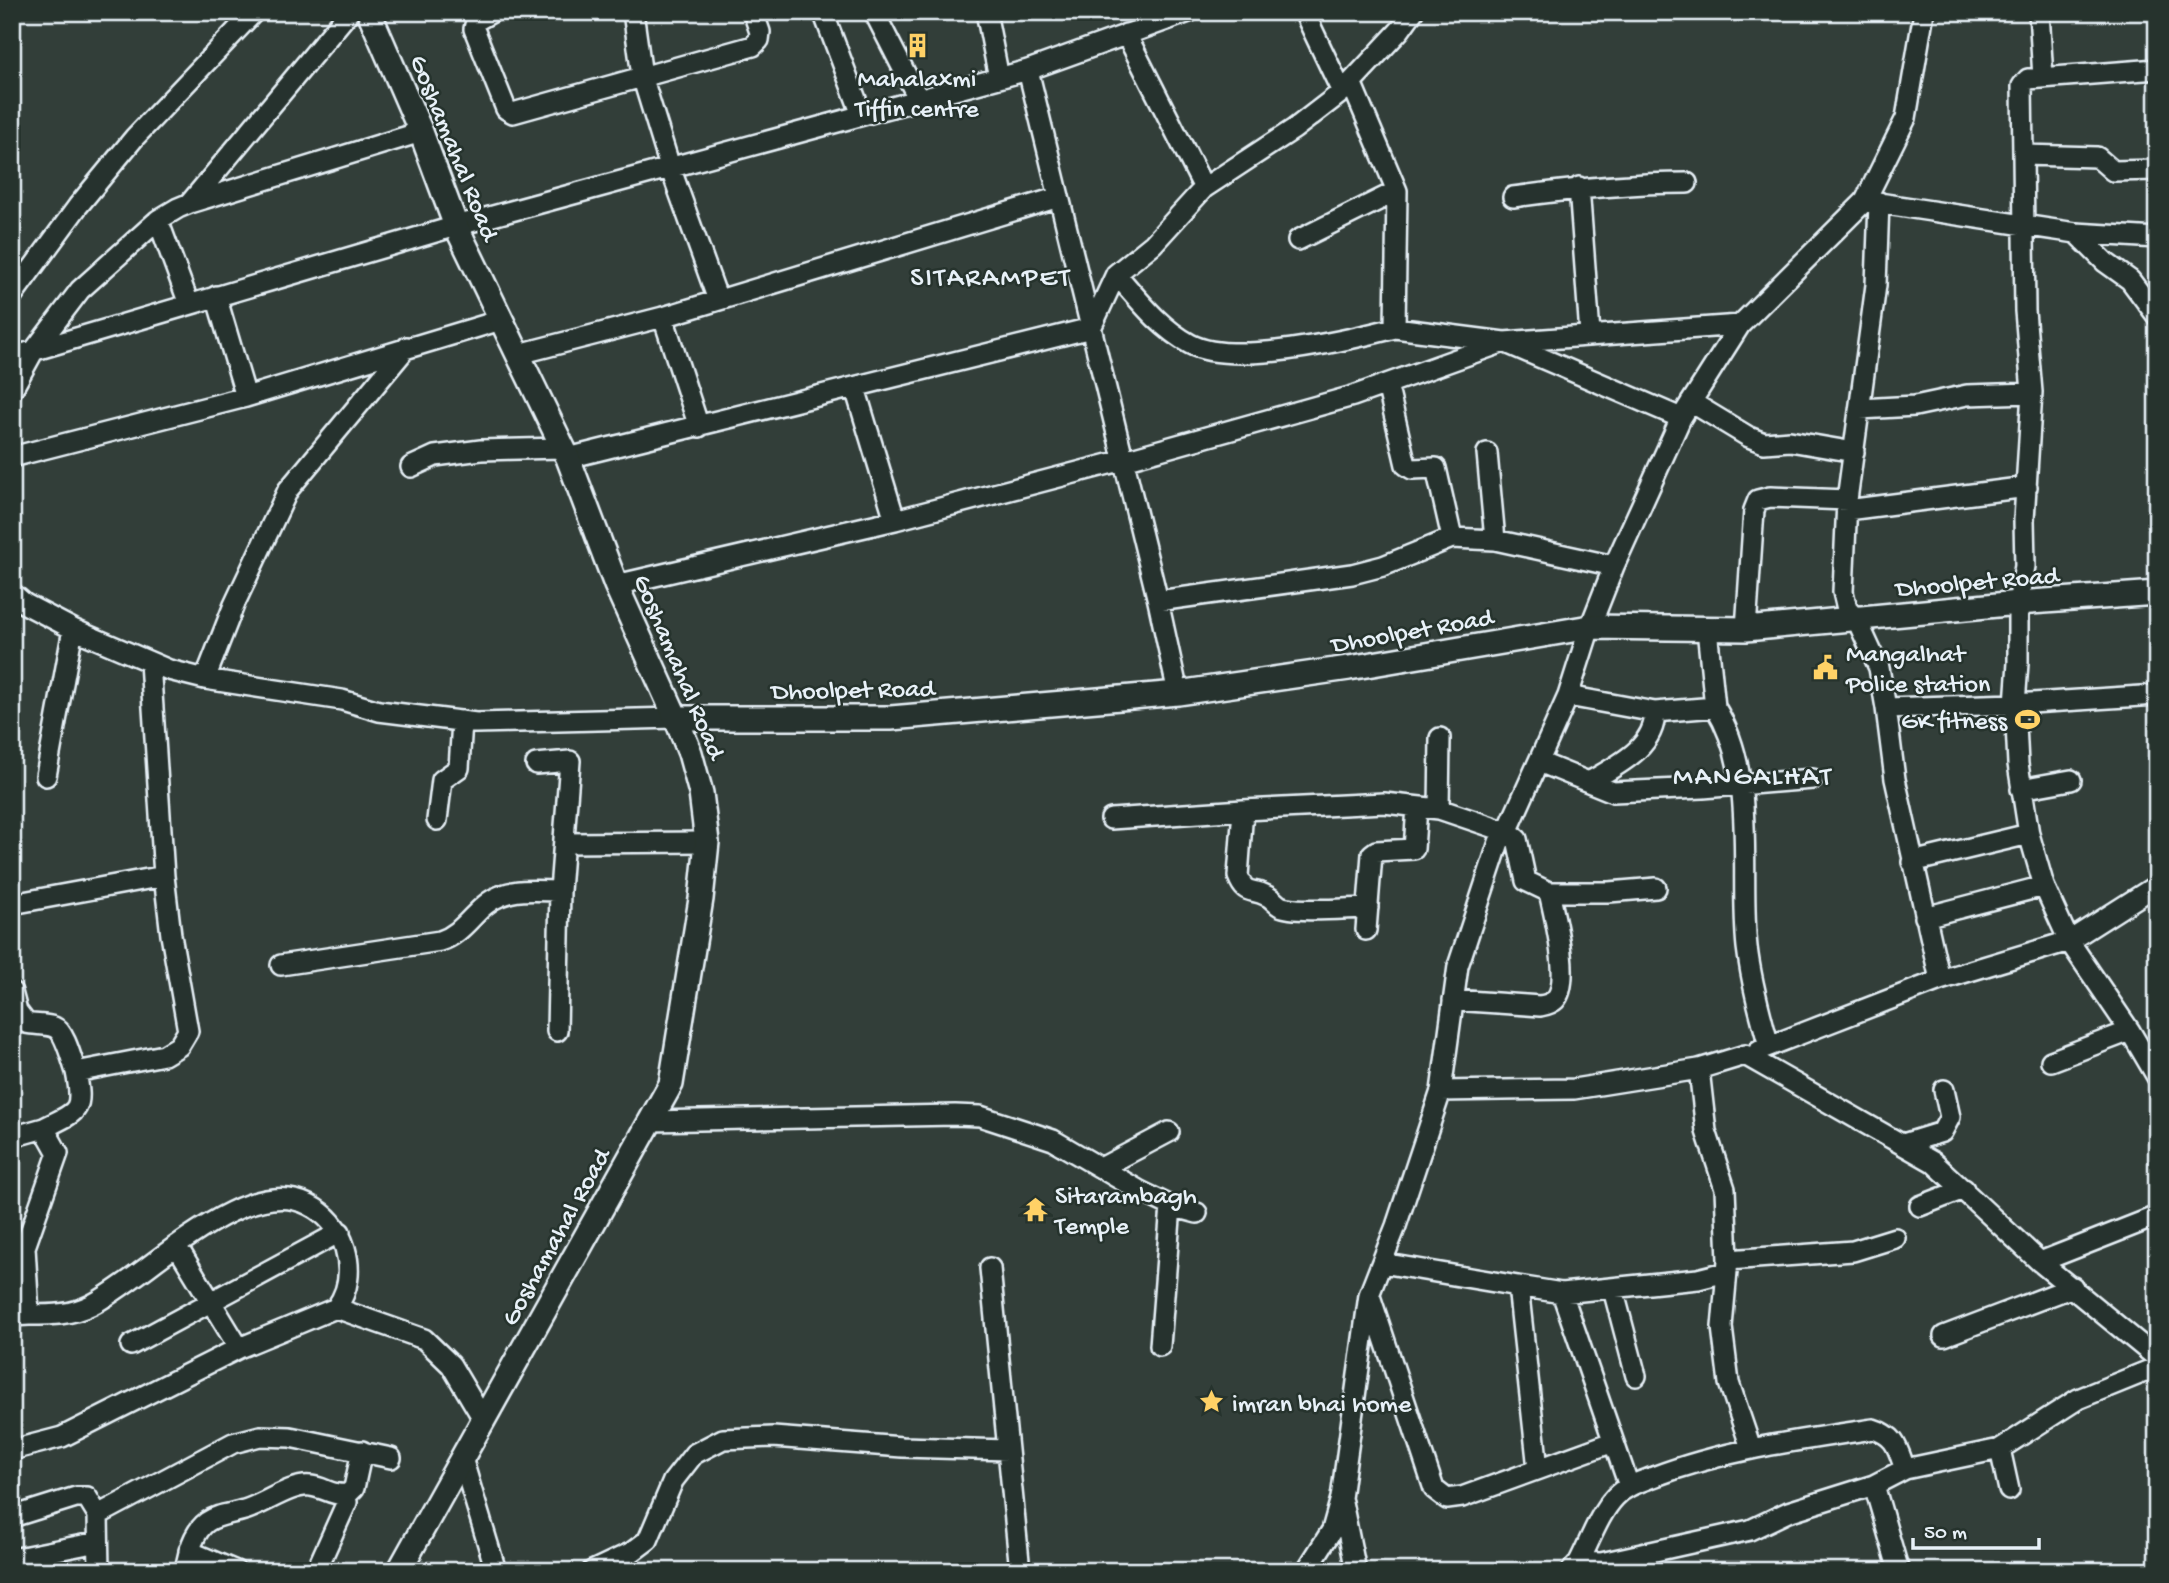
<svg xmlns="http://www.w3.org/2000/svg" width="2169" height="1583" font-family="'Gochi Hand',sans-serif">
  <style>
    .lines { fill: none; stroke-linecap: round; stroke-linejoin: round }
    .minor-casing { stroke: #e8f1f8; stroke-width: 24 }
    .major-casing { stroke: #e8f1f8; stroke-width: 28 }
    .minor { stroke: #26332d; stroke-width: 19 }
    .major { stroke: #26332d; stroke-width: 23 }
    .labels { text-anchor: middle; stroke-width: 5; stroke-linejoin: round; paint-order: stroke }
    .poi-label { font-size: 26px; fill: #e8f1f8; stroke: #26332d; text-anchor: start }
    .street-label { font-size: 26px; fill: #e8f1f8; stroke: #26332d }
    .neighbourhood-label { font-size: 28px; letter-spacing: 2px; fill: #e8f1f8; stroke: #26332d }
  </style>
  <rect width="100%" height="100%" fill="#323e39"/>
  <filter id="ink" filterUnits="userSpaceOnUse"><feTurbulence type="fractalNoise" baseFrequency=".0143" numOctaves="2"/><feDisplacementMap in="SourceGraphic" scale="14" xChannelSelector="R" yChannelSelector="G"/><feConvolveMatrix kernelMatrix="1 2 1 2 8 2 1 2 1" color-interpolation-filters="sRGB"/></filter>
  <g filter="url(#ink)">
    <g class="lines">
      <defs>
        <path id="minor" d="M349 12 190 203 421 132
          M492 12 476 21 474 29 506 109 513 113 753 46 759 40 760 32 753 12
          M633 12 642 76 670 167 718 300
          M823 12 862 115
          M874 12 919 100
          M986 12 999 78
          M1304 12 1342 92
          M2039 12 2043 78
          M1126 34 1204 188
          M2157 69 2028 79 2022 86 2023 155 2097 157 2113 171 2157 170
          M1028 70 1158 601 1178 693
          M2023 155 2025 311 2032 392 2024 520 2025 566 2018 603V663L2015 704 2018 764 2029 834 2044 886 2069 941 2130 1031 2157 1077
          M1579 187 1590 334
          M1513 197C1571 189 1628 183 1687 183
          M1866 201 2076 233 2157 238
          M1879 202 1876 285 1847 500 1843 592 1847 609 1857 620 1879 668 1886 708
          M2076 233 2105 262 2130 280 2157 316
          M1298 240 1397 191
          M1116 274C1139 300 1159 327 1190 344 1233 367 1348 340 1395 328L1397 191 1351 82
          M12 296 78 206 135 137 254 12
          M216 296 246 397
          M189 304 158 220 178 208 190 203
          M663 317 699 427
          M1395 328 1504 342 1740 325
          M519 354 663 317 1059 197
          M12 357 456 226 1028 70 1189 12
          M1387 384 1406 465 1412 469 1436 468 1452 538
          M855 388 895 520
          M12 390 33 352 80 290 158 220
          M1691 402 1749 437 1764 443 1790 441 1854 452
          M1860 409 1915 406 1967 395 2031 393
          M1487 453 1495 540
          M12 457 246 397 501 320
          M568 458 1091 328 1116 274 1153 244 1204 188 1294 129 1342 92 1400 30 1413 12
          M411 467 435 456 481 450 561 448
          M1847 510 2027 487
          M616 585 895 520 1124 460 1353 396 1504 342 1681 418
          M12 593 25 604 73 629 169 670 205 679 342 700 379 711 476 723 676 718
          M1158 601 1352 574 1383 566 1452 538 1495 540 1614 566
          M1707 629 1715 707
          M1746 629 1754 510 1758 500 1770 497 1847 500
          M205 679 234 605 288 490 407 347
          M1568 696 1655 712 1715 707C1758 775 1739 871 1747 947 1751 981 1760 1014 1769 1046
          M1539 762 1613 792 1703 788 1813 779
          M536 764 570 761 560 891 557 1031
          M46 776 73 629
          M1589 782C1615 766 1655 749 1655 712
          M2021 789 2071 780
          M1439 809 1440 738
          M1243 810 1238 876C1246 897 1252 887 1267 896 1272 898 1275 903 1280 906 1296 913 1348 908 1368 908
          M1111 819 1243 810 1384 803 1439 809 1507 832 1517 839 1526 881 1549 892H1609L1656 888
          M437 820 442 780 459 768 462 721
          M564 843 707 842
          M1912 862 2029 834
          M12 904 164 876
          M1925 917 2044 886
          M1366 930 1372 854 1376 851 1414 849 1417 807
          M281 965 440 941C466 933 476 905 500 896 518 888 541 891 560 891
          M1940 980 1895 779 1886 708 2015 704 2157 695
          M12 992 17 1011 26 1023C35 1025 46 1024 54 1027 65 1031 72 1061 76 1072L164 1055 179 1046 188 1031 171 935 164 876 150 662
          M1453 1000 1540 1006C1545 1005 1551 1004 1555 1000 1572 982 1554 915 1549 892
          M1759 1050 1940 980 2069 941 2157 885
          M2051 1061 2130 1031
          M1699 1069 1706 1131 1725 1189 1728 1260 1722 1327 1729 1383 1751 1448
          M1441 1091 1574 1089 1699 1069 1745 1055 1933 1162 2040 1262 2157 1358
          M651 1121 955 1115 980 1116 1053 1140 1140 1191 1171 1206 1197 1213
          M12 1134 19 1135 44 1128
          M1903 1144 1942 1132 1950 1117 1944 1090
          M1101 1168 1169 1132
          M1920 1206 1964 1189
          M177 1246 239 1348
          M1728 1260 1853 1251 1895 1238
          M2040 1262 2157 1216
          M1382 1263 1518 1286 1538 1469
          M990 1268 1008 1450
          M1518 1286 1562 1293 1698 1279 1726 1272
          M1613 1289 1636 1376
          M1562 1293 1629 1486
          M1371 1299 1434 1489 1447 1499 1462 1497 1613 1442
          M336 1308 424 1339 451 1365 483 1419
          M12 1316 29 1315 25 1247 58 1153 44 1128C78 1111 84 1112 76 1072
          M1944 1336 2073 1287
          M131 1345 340 1232
          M1160 1346 1171 1206
          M2000 1449 2009 1490
          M12 1450 62 1437 239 1348 336 1308C349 1291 351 1269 345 1248 339 1229 327 1214 309 1205 244 1171 147 1277 91 1305 71 1315 52 1315 29 1315
          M462 1458 496 1571
          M1874 1485 1899 1571
          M1342 1502 1356 1571
          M98 1515 233 1443 260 1436 290 1437 391 1458
          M12 1517 76 1497H87L98 1515 99 1571
          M189 1551 236 1571
          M12 1559 98 1542
          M1579 1562C1590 1541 1599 1514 1615 1497 1625 1486 1640 1482 1653 1477 1724 1450 1798 1440 1873 1429 1896 1436 1897 1447 1905 1469
          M185 1571C188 1554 193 1532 207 1522 218 1514 232 1514 244 1510 263 1505 292 1483 311 1486 326 1488 331 1496 348 1494L354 1488 362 1451
          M316 1571 347 1502
          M592 1571 632 1552 648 1540 673 1481 694 1454 723 1439 773 1437 902 1447 1008 1450 1020 1571
          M1306 1571 1332 1530 1341 1498 1369 1295 1396 1226 1441 1091 1458 966 1499 842 1507 832 1568 696 1590 627 1614 566 1681 418 1740 325 1865 201 1906 118 1924 12
          M1571 1571 1579 1562 1601 1563 1750 1530 1788 1512 1874 1485 1905 1469 2000 1449 2078 1399 2157 1367"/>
        <path id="major" d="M369 12 421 132 456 226 568 458 616 585 676 718 690 753 701 793 707 842 701 899 671 1084 399 1571
          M676 718H891L1178 693 1349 668 1590 627 1746 629 2018 603 2157 593"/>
      </defs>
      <!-- minor casing -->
      <use href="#minor" class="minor-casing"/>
      <!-- major casing -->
      <use href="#major" class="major-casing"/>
      <!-- minor -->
      <use href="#minor" class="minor"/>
      <!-- major -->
      <use href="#major" class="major"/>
    </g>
  </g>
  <!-- icons -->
  <defs>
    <symbol id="building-bare" viewBox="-9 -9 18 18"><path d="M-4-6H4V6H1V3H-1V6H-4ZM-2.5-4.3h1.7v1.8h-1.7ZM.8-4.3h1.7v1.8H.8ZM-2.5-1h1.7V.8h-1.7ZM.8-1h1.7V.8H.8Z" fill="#ffd166" stroke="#26332d" stroke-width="2.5" paint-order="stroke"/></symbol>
    <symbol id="civic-bare" viewBox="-9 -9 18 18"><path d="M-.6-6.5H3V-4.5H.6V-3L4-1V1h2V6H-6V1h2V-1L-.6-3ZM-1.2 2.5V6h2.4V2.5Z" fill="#ffd166" stroke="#26332d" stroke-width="2.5" paint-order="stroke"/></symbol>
    <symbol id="stadium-bare" viewBox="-9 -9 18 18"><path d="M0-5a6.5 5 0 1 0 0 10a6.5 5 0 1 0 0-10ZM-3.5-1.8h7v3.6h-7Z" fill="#ffd166" stroke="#26332d" stroke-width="2.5" paint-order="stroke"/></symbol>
    <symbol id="temple-bare" viewBox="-9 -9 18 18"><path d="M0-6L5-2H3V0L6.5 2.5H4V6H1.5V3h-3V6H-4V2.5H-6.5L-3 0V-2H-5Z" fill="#ffd166" stroke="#26332d" stroke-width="2.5" paint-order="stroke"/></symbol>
    <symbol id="sight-bare" viewBox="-9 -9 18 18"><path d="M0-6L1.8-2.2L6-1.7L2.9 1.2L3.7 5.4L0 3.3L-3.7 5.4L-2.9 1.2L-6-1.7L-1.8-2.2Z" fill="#ffd166" stroke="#26332d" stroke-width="2.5" paint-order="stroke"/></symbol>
  </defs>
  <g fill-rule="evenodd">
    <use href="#building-bare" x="900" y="28" width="35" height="35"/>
    <use href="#civic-bare" x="1808" y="650" width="35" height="35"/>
    <use href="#stadium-bare" x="2010" y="702" width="35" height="35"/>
    <use href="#temple-bare" x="1018" y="1192" width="35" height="35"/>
    <use href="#sight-bare" x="1194" y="1384" width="35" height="35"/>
  </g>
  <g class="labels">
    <!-- poi labels -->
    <g class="poi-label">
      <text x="917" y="86" text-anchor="middle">Mahalaxmi<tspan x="917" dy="30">Tiffin centre</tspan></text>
      <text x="1846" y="661">Mangalhat<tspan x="1846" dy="30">Police station</tspan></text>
      <text x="2007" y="728" text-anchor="end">GK fitness</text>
      <text x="1055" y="1203">Sitarambagh<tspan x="1055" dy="30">Temple</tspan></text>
      <text x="1232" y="1411">imran bhai home</text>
    </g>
    <!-- street labels -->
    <g class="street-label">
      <text transform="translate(456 147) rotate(68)" y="9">Goshamahal Road</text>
      <text transform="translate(1977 580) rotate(-5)" y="9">Dhoolpet Road</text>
      <text transform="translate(1412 629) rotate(-10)" y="9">Dhoolpet Road</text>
      <text transform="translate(681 666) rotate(67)" y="9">Goshamahal Road</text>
      <text transform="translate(853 688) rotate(-1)" y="9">Dhoolpet Road</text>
      <text transform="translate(554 1236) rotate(-61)" y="9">Goshamahal Road</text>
    </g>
    <!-- neighbourhood labels -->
    <g class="neighbourhood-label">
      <text x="991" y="285">SITARAMPET</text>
      <text x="1753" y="784">MANGALHAT</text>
    </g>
  </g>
  <!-- margin -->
  <rect width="2169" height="1583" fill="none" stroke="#26332d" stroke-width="42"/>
  <rect x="21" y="21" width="2127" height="1541" fill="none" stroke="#e8f1f8" stroke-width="2.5" filter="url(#ink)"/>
  <!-- scale -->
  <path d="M1913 1538v10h126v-10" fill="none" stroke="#e8f1f8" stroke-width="3.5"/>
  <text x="1924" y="1538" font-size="21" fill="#e8f1f8" stroke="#26332d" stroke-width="5" paint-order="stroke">50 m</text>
</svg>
